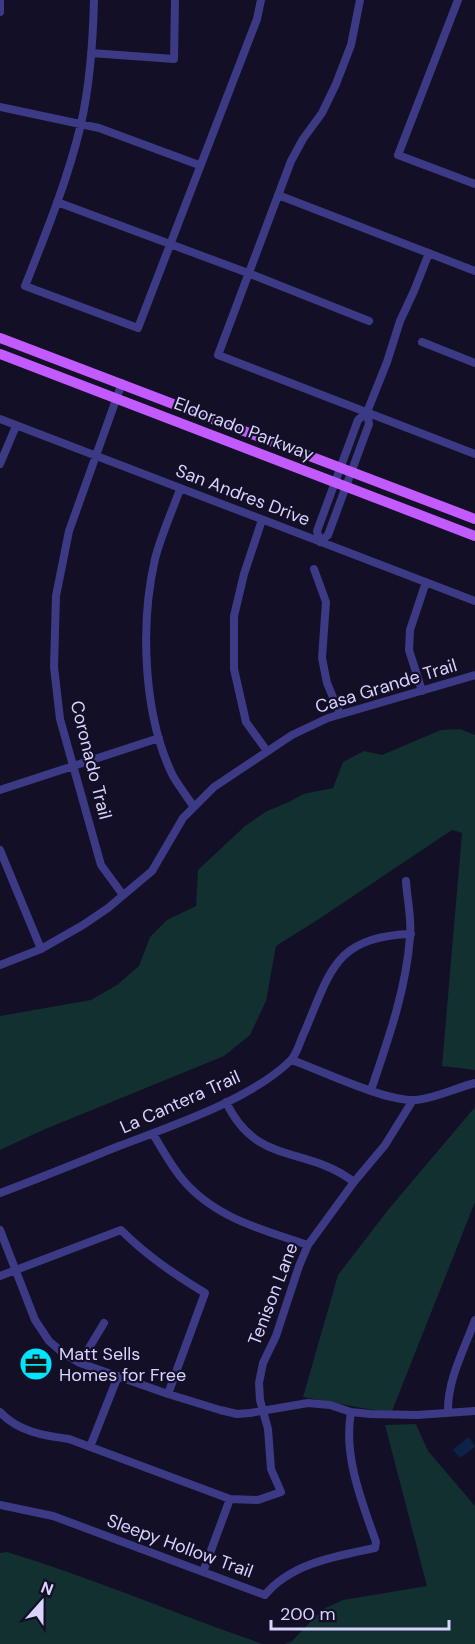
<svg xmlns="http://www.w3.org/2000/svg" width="475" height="1644" font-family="'DM Sans',sans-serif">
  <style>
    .green { fill: #12302f }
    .water { fill: #0c2248 }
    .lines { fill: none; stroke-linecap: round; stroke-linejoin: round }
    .minor { stroke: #3d3a85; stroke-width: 8 }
    .major { stroke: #c25bff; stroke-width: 10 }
    .labels { text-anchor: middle; stroke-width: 4.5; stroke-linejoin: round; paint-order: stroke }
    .street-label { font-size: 18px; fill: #d9d4ff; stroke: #130f26 }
    .poi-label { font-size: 18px; fill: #d9d4ff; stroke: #130f26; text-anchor: start }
  </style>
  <rect width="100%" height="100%" fill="#130f26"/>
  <!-- green -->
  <path class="green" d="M460 729 475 735V1070L442 1066 462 833 452 830 319 919 276 946 266 1001 250 1035 224 1056 43 1130 0 1150V1016L91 1000 117 985 139 966 150 937 167 920 196 906 198 870 245 826 267 811 289 802 303 794 333 788 343 762 364 751 382 755 441 730Z
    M475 1107V1202L392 1411 373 1410 303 1397 338 1275 388 1210Z
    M416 1424 428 1451 475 1506V1644H285L291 1642 323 1609 343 1600 427 1586 385 1425Z
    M7 1552C94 1578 177 1615 263 1644H0V1553Z"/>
  <!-- water -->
  <path class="water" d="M468 1437 475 1445 474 1448 460 1458 453 1450Z"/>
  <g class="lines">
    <!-- minor -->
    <path class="minor" d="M94 0C93 41 90 84 81 124 68 179 46 233 25 286L138 328 257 19 261 0
      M360 0 351 45 336 84 322 113 303 139 291 161 218 355 475 454
      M458 0 398 155 475 184
      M0 12V0
      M91 53 174 59 175 0
      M0 107 99 128 199 165
      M278 195 475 271
      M57 202 248 273 369 321
      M422 342 475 363
      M122 383 69 531 56 596 54 667 60 719 101 865 123 895
      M367 412 369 424 328 535 320 542 317 531 358 420 367 412 387 362 400 321 414 291 429 253
      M0 419 475 601
      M0 464 16 426
      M180 489C172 512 161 535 155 559 140 624 143 715 173 776 179 786 187 797 194 807
      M262 520 244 574 234 616V669L246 722 267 751
      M314 569 326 602 322 658 327 683 340 714
      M422 691 409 650 410 630 426 582
      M0 790 159 738
      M0 850 41 949
      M0 965 41 949 83 925 108 908 152 871 183 818 214 787 292 735 328 718 475 675
      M292 1060C322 1071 386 1102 416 1100 437 1098 455 1088 475 1083
      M371 1090C388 1040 406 990 410 937 412 919 407 899 406 881
      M226 1102C257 1167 306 1145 354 1182
      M153 1134C162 1149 171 1166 183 1180 215 1218 263 1230 308 1245
      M0 1193C40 1178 79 1162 119 1146 171 1126 250 1100 290 1061 297 1055 300 1041 304 1033 330 973 334 936 411 934
      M0 1230 35 1320 49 1341 64 1354 80 1363 168 1394 220 1410 237 1414 250 1413 308 1403 330 1405 351 1412 370 1414 417 1415 475 1411
      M0 1276 121 1230C147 1256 174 1274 205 1293L168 1394
      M80 1363 104 1323
      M0 1412C17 1431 44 1436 69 1439L230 1499 258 1500 281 1492 271 1469 268 1429 260 1400 259 1383 263 1363 276 1336 299 1266 308 1245 354 1182 385 1145 413 1100
      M448 1413C447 1380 464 1350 475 1320
      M90 1447 118 1376
      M0 1505 53 1516 265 1595C291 1563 337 1556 375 1548L376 1542C362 1502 343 1456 351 1412
      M203 1572 230 1499"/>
    <!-- major -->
    <path class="major" d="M0 338 475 519
      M0 354 475 536"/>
  </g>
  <!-- icons -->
  <defs>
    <symbol id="office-disc" viewBox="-11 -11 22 22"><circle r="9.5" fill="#00e5ff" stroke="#130f26"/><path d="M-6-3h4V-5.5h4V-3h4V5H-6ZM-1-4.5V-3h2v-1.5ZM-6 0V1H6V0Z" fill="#111"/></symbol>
  </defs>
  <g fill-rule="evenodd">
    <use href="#office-disc" x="17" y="1345" width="38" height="38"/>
  </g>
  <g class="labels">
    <!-- street labels -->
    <g class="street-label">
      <text transform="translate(244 429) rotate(21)" y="6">Eldorado Parkway</text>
      <text transform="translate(243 495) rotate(21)" y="6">San Andres Drive</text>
      <text transform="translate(386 686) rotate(-17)" y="6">Casa Grande Trail</text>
      <text transform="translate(91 760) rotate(76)" y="6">Coronado Trail</text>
      <text transform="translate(180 1102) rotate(-24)" y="6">La Cantera Trail</text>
      <text transform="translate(273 1294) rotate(-69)" y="6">Tenison Lane</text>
      <text transform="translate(180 1546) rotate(20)" y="6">Sleepy Hollow Trail</text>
    </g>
    <!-- poi labels -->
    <g class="poi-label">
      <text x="59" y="1360">Matt Sells<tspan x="59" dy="21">Homes for Free</tspan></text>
    </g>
  </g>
  <!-- north arrow -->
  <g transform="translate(42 1602) rotate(21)" stroke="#130f26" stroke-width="4.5" paint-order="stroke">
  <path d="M0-4.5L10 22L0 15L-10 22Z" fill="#d9d4ff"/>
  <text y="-9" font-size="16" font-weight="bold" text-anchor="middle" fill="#d9d4ff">N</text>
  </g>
  <!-- scale -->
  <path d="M271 1620v9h178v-9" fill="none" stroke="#d9d4ff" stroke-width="3"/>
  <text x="280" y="1620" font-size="18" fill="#d9d4ff" stroke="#130f26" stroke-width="4.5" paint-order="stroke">200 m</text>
</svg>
